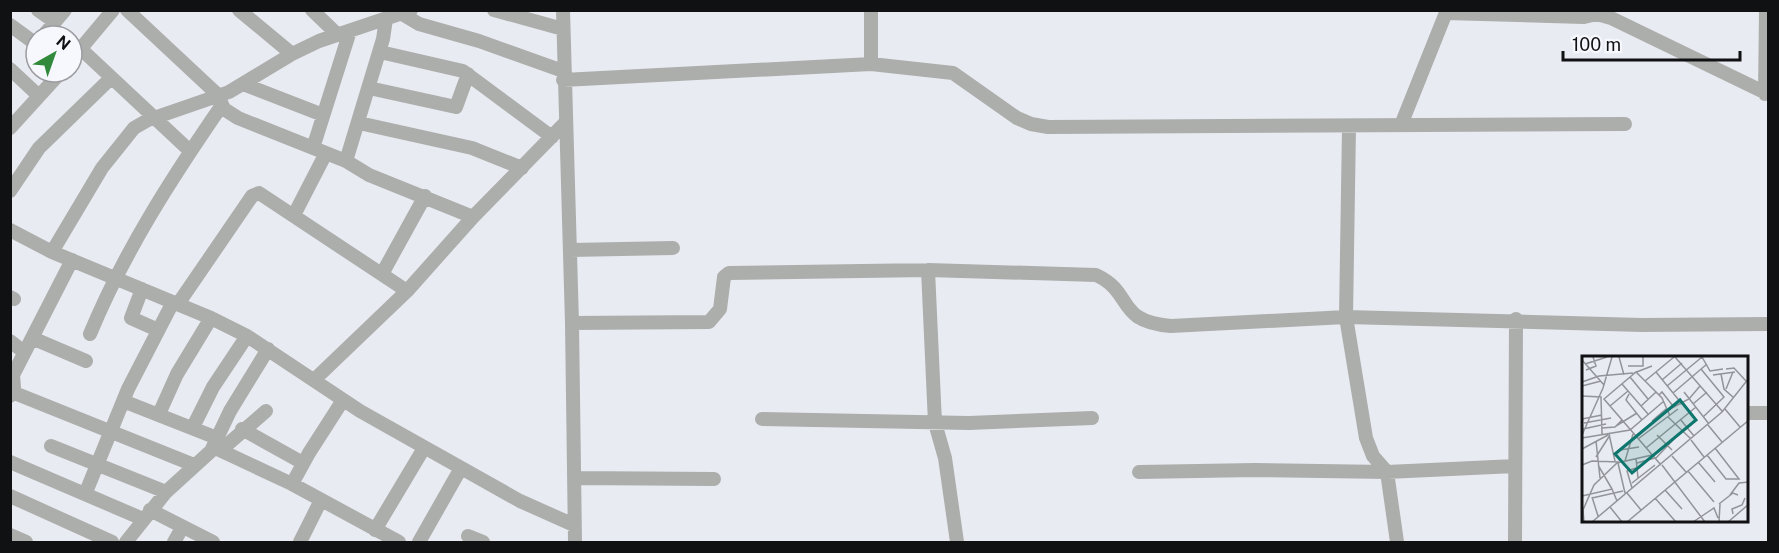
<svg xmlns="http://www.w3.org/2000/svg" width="1779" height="553" font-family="'Public Sans',sans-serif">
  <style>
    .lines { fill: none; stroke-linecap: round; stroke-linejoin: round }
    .street { stroke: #acaeac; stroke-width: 14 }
    .inset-road { fill: none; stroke: #929499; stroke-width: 1.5 }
    .view { fill: #0f766e; fill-opacity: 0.15; stroke: #0f766e; stroke-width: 3 }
    .inset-edge { fill: none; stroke: #101113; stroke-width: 3 }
  </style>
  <rect width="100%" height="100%" fill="#e9ebf2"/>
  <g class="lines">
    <!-- street -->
    <path class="street" d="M38 10 55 22
      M127 10 218 95 224 109 238 118 346 161 369 175 473 217
      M239 10 292 54
      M312 10 338 35
      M494 10 563 29
      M563 10 572 323 575 542
      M1446 13 1584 17 1597 14 1611 18 1768 94
      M404 15 419 24 479 41 563 71
      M10 25 36 44
      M43 36 65 10
      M81 49 190 151
      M380 52 463 71 552 137
      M72 59 113 10
      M871 64V10
      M10 69 39 96
      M563 80 871 64 953 73 1017 118 1031 124 1048 127 1625 124
      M243 84 323 115
      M369 88 456 107 468 74
      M1765 94 1766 10
      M359 123 472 148 522 168
      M1401 125 1447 10
      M1349 127 1346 317 1366 438 1373 456 1387 472 1397 542
      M10 128 61 72
      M313 148 350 31
      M346 161 383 39 386 19
      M10 191 39 148 111 78
      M294 215 326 153
      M10 230 52 252 211 318 247 336 360 411 520 501 574 525
      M570 250 673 248
      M52 252 102 168 134 128 148 120 229 92 292 54 319 41 411 10
      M928 270 935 423 945 458 957 542
      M382 274 425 196
      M142 289 131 318 158 330
      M10 297 14 299
      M178 304 252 196 259 193 407 291
      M572 323 709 322 720 309 724 277 729 273 928 270 1096 275C1135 293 1114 321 1171 326L1346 317 1642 325 1768 324
      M90 334C124 252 171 179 222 105
      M32 338 86 361
      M10 341 24 352
      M314 380 407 291 473 217 565 123
      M12 392 194 465
      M10 396 14 387 13 375 72 260
      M123 401 217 438
      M1748 413H1768
      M159 414 177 374 211 318
      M762 419 969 423 1092 418
      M193 427 213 387 247 336
      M242 429 303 463
      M51 446 166 492
      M213 447 292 484 399 542
      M221 450 266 411
      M10 462 143 519
      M1139 472 1255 470 1387 472 1515 466
      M574 478 714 479
      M292 484 309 453 343 400
      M86 492 128 389 173 302
      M10 496 112 542
      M150 510 213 542
      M375 530 424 448
      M10 535 26 542
      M468 536 483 542
      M126 542 166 492 211 451 230 411 268 349
      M174 542 182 528
      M300 542 321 500
      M419 542 461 468
      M1515 542 1516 319"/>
  </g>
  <!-- overview -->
  <g transform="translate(1582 356)">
    <rect width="166" height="166" fill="#e9ebf2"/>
    <path class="inset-road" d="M37 1 42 19M93 1 140 55M120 1 128 15 141 13M0 4 22 29M3 8 25 1M46 10H61V1M119 13 142 41 121 61M144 13 152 12 164 25M4 14 14 10 11 1M74 16 100 48M52 17 70 10M139 18 142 33 152 42M131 19 153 16M17 20 51 17M48 21 66 43M80 24 100 7M63 25 92 1M0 26 17 20M40 28 66 58M0 30 19 25M85 30 120 1M144 33 151 16M102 36 127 68M91 37 125 8M47 38 44 44 60 64M77 39 80 36 91 50M0 40 19 41 20 78M111 48 125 36M28 50 46 35M59 50 74 36M143 53 158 71M86 54 107 43 118 30M86 61 109 83M0 63 20 59M98 63 112 80M70 65 85 52M2 67 29 62M126 69 140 86M34 70 55 57M20 72 33 71 40 64M1 73 24 68M27 78 33 105M0 79 21 32 30 1M75 79 90 94M0 82 48 74 82 45M56 83 96 53M109 84 122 101M14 85 18 122M64 92 114 51M0 93 26 79M38 94 57 91M125 99 144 123H157L133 92M90 100 104 116M14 101 28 79M54 102 56 122M73 103 92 83M43 105 51 78M116 106 133 126M36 107 43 137M55 107 73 102M0 109 10 105 37 106M16 109 30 133M79 109 22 43 54 16 80 42 88 60M80 109 123 166M106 115 132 146M50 127 73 109M50 132 45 115 54 112M83 134 100 153M45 137 59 154M148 139 157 127 167 126M0 140 30 133 35 145M10 141 16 160M10 142 41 135M73 142 94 166M137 148 151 137 156 139M28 151 40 166M151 158 150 153 160 149 163 142M2 166 1 154 12 129 35 107 70 99M10 166 140 56 167 22M45 166 167 64M111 166 132 152 136 162M137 166 138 148M146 166 167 148"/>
    <path class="view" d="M98 44 114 64 50 117 33 98Z"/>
    <rect width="166" height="166" class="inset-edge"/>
  </g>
  <!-- border -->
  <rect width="1779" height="553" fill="none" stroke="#101113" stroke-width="24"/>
  <!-- north arrow -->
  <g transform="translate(54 54) rotate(40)"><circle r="28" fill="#f6f8fe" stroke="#9a9ca0" stroke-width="1.5"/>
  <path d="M0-4.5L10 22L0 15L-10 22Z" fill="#318a3b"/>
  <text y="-9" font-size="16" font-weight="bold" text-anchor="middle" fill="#101113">N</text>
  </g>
  <!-- scale -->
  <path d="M1563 51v9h177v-9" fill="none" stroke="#101113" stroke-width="3"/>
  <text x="1572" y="51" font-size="18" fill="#101113" stroke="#f6f8fe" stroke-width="4.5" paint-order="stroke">100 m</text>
</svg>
